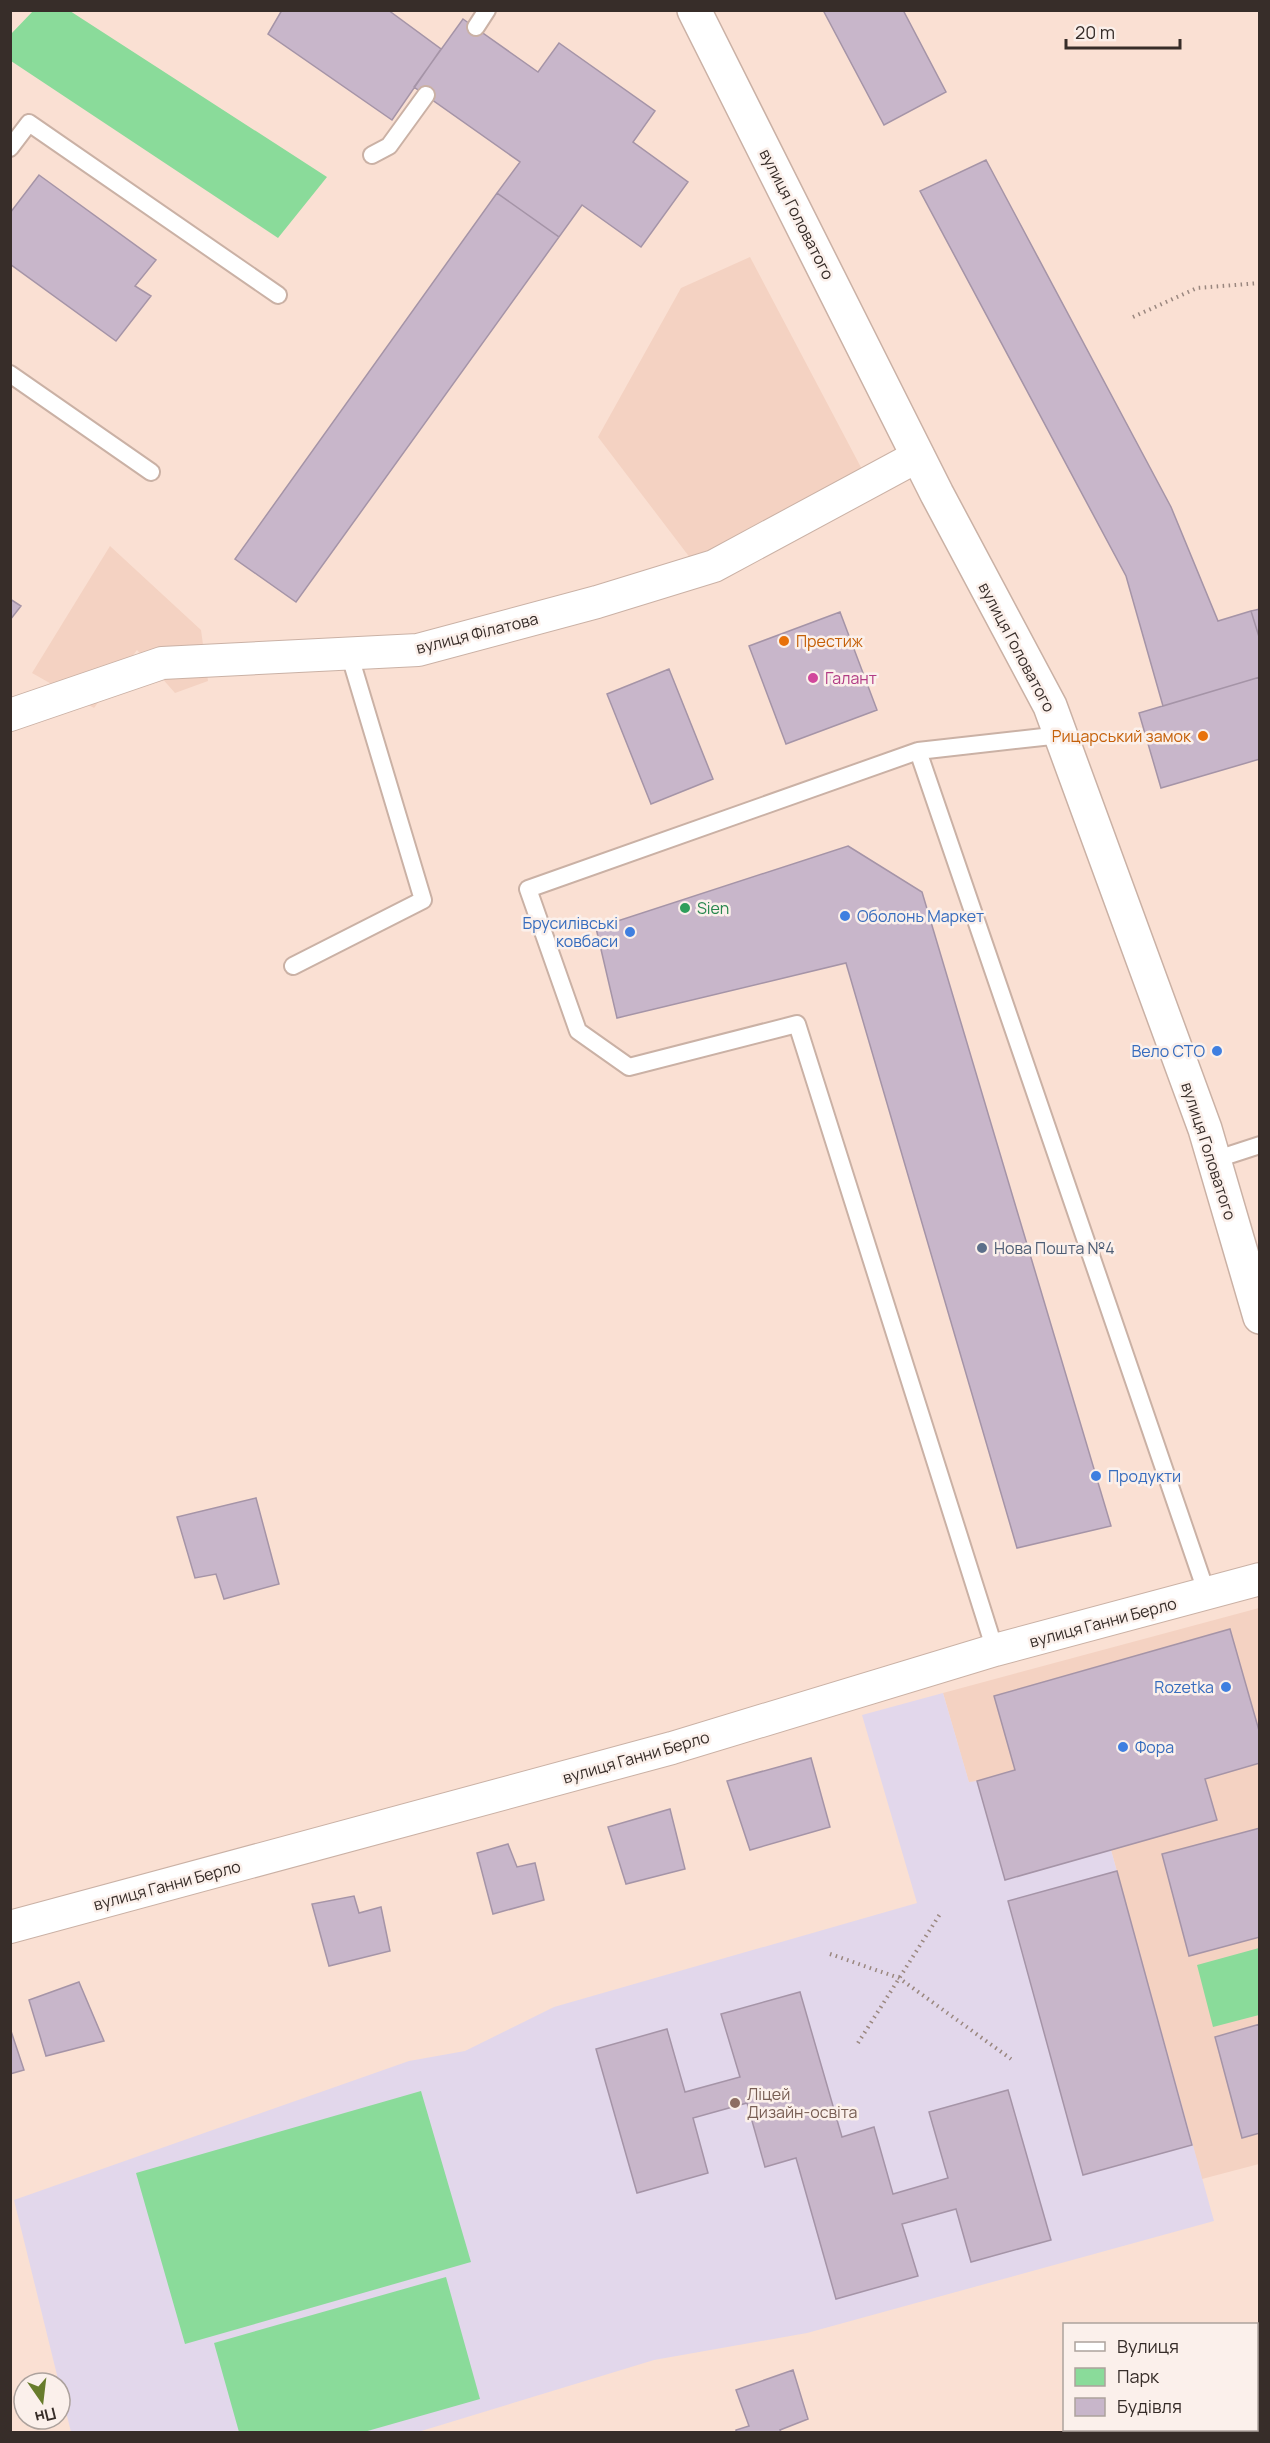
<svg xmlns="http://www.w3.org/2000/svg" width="1270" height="2443" font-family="Manrope,sans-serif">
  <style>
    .built { fill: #f4d2c2 }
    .education { fill: #e2d7eb }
    .green { fill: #8adb9a }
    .building { fill: #c8b6ca; stroke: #a594a7; stroke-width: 1.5 }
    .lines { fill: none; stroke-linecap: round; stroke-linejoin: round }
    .lane-casing { stroke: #cab1a5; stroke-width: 20 }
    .street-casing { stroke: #cab1a5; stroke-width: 34 }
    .secondary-casing { stroke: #cab1a5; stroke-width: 36 }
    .path { stroke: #9a877f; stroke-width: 4; stroke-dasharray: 1.5 4.5; stroke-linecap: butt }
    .lane { stroke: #fff; stroke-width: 16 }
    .street { stroke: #fff; stroke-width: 32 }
    .secondary { stroke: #fff; stroke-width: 33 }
    .food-dot { fill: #e8710a; stroke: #fbf0eb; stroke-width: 2 }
    .hotel-dot { fill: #d1479c; stroke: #fbf0eb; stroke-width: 2 }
    .leisure-dot { fill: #2e9e5b; stroke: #fbf0eb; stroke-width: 2 }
    .shop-dot { fill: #3f7fe0; stroke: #fbf0eb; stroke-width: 2 }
    .service-dot { fill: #5c6f8a; stroke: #fbf0eb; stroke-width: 2 }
    .education-dot { fill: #8d6e63; stroke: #fbf0eb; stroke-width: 2 }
    .labels { text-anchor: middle; stroke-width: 5; stroke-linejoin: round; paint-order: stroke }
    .street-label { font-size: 16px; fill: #372d29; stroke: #fbf0eb }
    .food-label { font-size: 16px; fill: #c56008; stroke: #fbf0eb; text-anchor: start }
    .hotel-label { font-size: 16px; fill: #b23c85; stroke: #fbf0eb; text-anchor: start }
    .leisure-label { font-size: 16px; fill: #27864d; stroke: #fbf0eb; text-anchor: start }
    .shop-label { font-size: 16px; fill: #366cbe; stroke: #fbf0eb; text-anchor: start }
    .service-label { font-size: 16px; fill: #4e5e75; stroke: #fbf0eb; text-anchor: start }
    .education-label { font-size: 16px; fill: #785e54; stroke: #fbf0eb; text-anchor: start }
  </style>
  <rect width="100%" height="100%" fill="#fae0d3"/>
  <!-- built -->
  <path class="built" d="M750 257 865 475 694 563 598 437 681 288Z
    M110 546 201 630 208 681 175 693 137 650 94 708 32 673Z
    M1259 1608V2164L1202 2179 1111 1850 1005 1880 977 1781 969 1783 943 1693Z"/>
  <!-- education -->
  <path class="education" d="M943 1693 969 1782 977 1781 1005 1880 1111 1850 1214 2221 807 2333 654 2360 418 2432H71L14 2200 409 2061 465 2051 554 2007 917 1903 862 1715Z"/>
  <!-- green -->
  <path class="green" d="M33 11H70L327 177 278 238 11 61V34Z
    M1259 1948V2015L1213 2027 1197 1965Z
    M421 2091 471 2262 185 2344 136 2173Z
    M446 2277 480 2399 364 2432H239L214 2343Z"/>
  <!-- building -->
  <path class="building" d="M282 10H388L441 49 392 120 268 34Z
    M823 10H903L946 92 884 125Z
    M463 19 538 72 559 43 655 111 633 142 688 182 641 247 582 205 559 237 497 193 520 162 414 87Z
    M986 160 1171 507 1218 621 1251 611 1260 640V677L1163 706 1126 576 920 191Z
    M39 175 156 260 135 286 151 296 116 341 10 264V213Z
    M497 193 559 237 296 602 235 559Z
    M10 599 21 606 10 620Z
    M1260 609V640L1251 611Z
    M840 612 877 710 786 744 749 646Z
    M669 669 713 779 651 804 607 694Z
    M1260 677V759L1161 788 1139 713Z
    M848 846 922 892 1111 1526 1017 1548 846 963 617 1018 596 928Z
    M256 1498 279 1584 224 1599 216 1574 195 1578 177 1517Z
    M1230 1629 1260 1734V1763L1205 1779 1217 1820 1005 1880 977 1781 1015 1770 994 1696Z
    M811 1758 830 1827 750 1850 727 1781Z
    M670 1809 685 1869 626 1884 608 1827Z
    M1260 1828V1937L1189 1956 1162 1854Z
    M508 1844 517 1867 535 1863 544 1900 493 1914 477 1853Z
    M1117 1871 1192 2145 1083 2175 1008 1901Z
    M354 1896 359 1913 381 1907 390 1951 329 1966 312 1904Z
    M79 1982 104 2041 46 2056 29 2000Z
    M800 1992 842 2137 874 2127 893 2194 948 2178 929 2112 1008 2090 1051 2240 971 2262 956 2209 902 2224 918 2276 836 2299 796 2158 765 2167 747 2103 693 2118 708 2173 637 2193 596 2049 667 2029 685 2092 740 2077 721 2014Z
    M1260 2024V2133L1242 2138 1215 2037Z
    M10 2028 24 2070 10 2074Z
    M793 2370 808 2419 780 2430 781 2432H736V2430L749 2426 736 2390Z
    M1152 2430H1239L1240 2432H1153Z"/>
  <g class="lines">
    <defs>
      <path id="lane" d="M476 27 487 10
        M10 148 29 123 278 295
        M372 155 389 146 426 95
        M10 374 151 472
        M918 751 1061 735
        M293 966 423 900 349 653
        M1214 1160 1260 1145
        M995 1650 797 1024 629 1067 578 1031 528 889 918 751 1207 1594"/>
      <path id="street" d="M10 715 162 663 418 650 597 602 714 566 918 456
        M10 1927 672 1748 995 1650 1260 1579"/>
      <path id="secondary" d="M694 10 937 494 1050 706 1205 1129 1260 1317"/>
    </defs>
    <!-- lane casing -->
    <use href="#lane" class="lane-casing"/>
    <!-- street casing -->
    <use href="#street" class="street-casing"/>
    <!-- secondary casing -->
    <use href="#secondary" class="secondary-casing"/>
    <!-- path -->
    <path class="path" d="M1133 317 1197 288 1260 283
      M830 1954 899 1978 1011 2059
      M858 2043 940 1914"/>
    <!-- lane -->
    <use href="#lane" class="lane"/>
    <!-- street -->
    <use href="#street" class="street"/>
    <!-- secondary -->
    <use href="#secondary" class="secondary"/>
  </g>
  <!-- markers -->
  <g class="food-dot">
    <circle cx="784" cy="641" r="6"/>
    <circle cx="1203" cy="736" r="6"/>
  </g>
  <circle class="hotel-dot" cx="813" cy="678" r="6"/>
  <circle class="leisure-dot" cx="685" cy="908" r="6"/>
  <g class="shop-dot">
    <circle cx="845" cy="916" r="6"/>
    <circle cx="630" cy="932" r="6"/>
    <circle cx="1217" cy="1051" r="6"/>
    <circle cx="1096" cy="1476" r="6"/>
    <circle cx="1226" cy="1687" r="6"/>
    <circle cx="1123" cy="1747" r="6"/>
  </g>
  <circle class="service-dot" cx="982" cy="1248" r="6"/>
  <circle class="education-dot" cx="735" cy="2103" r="6"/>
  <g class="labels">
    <!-- street labels -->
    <g class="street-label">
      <text transform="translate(797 214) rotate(63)" y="6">вулиця Головатого</text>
      <text transform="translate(477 633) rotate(-14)" y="6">вулиця Філатова</text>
      <text transform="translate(1017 647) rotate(62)" y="6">вулиця Головатого</text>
      <text transform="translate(1209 1151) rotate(72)" y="6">вулиця Головатого</text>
      <text transform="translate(1103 1622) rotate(-15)" y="6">вулиця Ганни Берло</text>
      <text transform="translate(636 1757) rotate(-16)" y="6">вулиця Ганни Берло</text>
      <text transform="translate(167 1885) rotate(-15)" y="6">вулиця Ганни Берло</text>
    </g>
    <!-- food labels -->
    <g class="food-label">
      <text x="796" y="647">Престиж</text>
      <text x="1191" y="742" text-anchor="end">Рицарський замок</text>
    </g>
    <!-- hotel labels -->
    <g class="hotel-label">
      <text x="825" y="684">Галант</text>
    </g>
    <!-- leisure labels -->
    <g class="leisure-label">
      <text x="697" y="914">Sien</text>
    </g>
    <!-- shop labels -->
    <g class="shop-label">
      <text x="857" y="922">Оболонь Маркет</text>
      <text x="618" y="929" text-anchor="end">Брусилівські<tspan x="618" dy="18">ковбаси</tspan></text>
      <text x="1205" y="1057" text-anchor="end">Вело СТО</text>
      <text x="1108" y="1482">Продукти</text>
      <text x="1214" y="1693" text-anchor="end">Rozetka</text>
      <text x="1135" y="1753">Фора</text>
    </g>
    <!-- service labels -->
    <g class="service-label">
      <text x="994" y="1254">Нова Пошта №4</text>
    </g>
    <!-- education labels -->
    <g class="education-label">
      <text x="747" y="2100">Ліцей<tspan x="747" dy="18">Дизайн-освіта</tspan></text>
    </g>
  </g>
  <!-- border -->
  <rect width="1270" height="2443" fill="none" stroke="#372d29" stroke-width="24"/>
  <!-- legend -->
  <rect x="1063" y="2323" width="195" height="108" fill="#fbf0eb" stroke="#ada29d" stroke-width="1.5"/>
  <rect x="1075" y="2342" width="30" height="9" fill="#ffffff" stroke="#ada29d" stroke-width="1.5"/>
  <text x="1117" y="2353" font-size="18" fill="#372d29">Вулиця</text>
  <rect x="1075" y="2368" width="30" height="18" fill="#8adb9a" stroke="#ada29d" stroke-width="1.5"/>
  <text x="1117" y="2383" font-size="18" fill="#372d29">Парк</text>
  <rect x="1075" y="2398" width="30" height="18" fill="#c8b6ca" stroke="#ada29d" stroke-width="1.5"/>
  <text x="1117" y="2413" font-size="18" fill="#372d29">Будівля</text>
  <!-- north arrow -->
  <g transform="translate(42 2401) rotate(166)"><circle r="28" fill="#fbf0eb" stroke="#ada29d" stroke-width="1.5"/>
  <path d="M0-4.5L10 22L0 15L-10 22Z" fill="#687c2c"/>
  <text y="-9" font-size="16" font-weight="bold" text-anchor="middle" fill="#372d29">Пн</text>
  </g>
  <!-- scale -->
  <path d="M1066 39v9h114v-9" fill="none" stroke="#372d29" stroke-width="3"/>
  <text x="1075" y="39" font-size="18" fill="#372d29" stroke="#fbf0eb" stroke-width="4.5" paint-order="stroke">20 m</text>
</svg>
